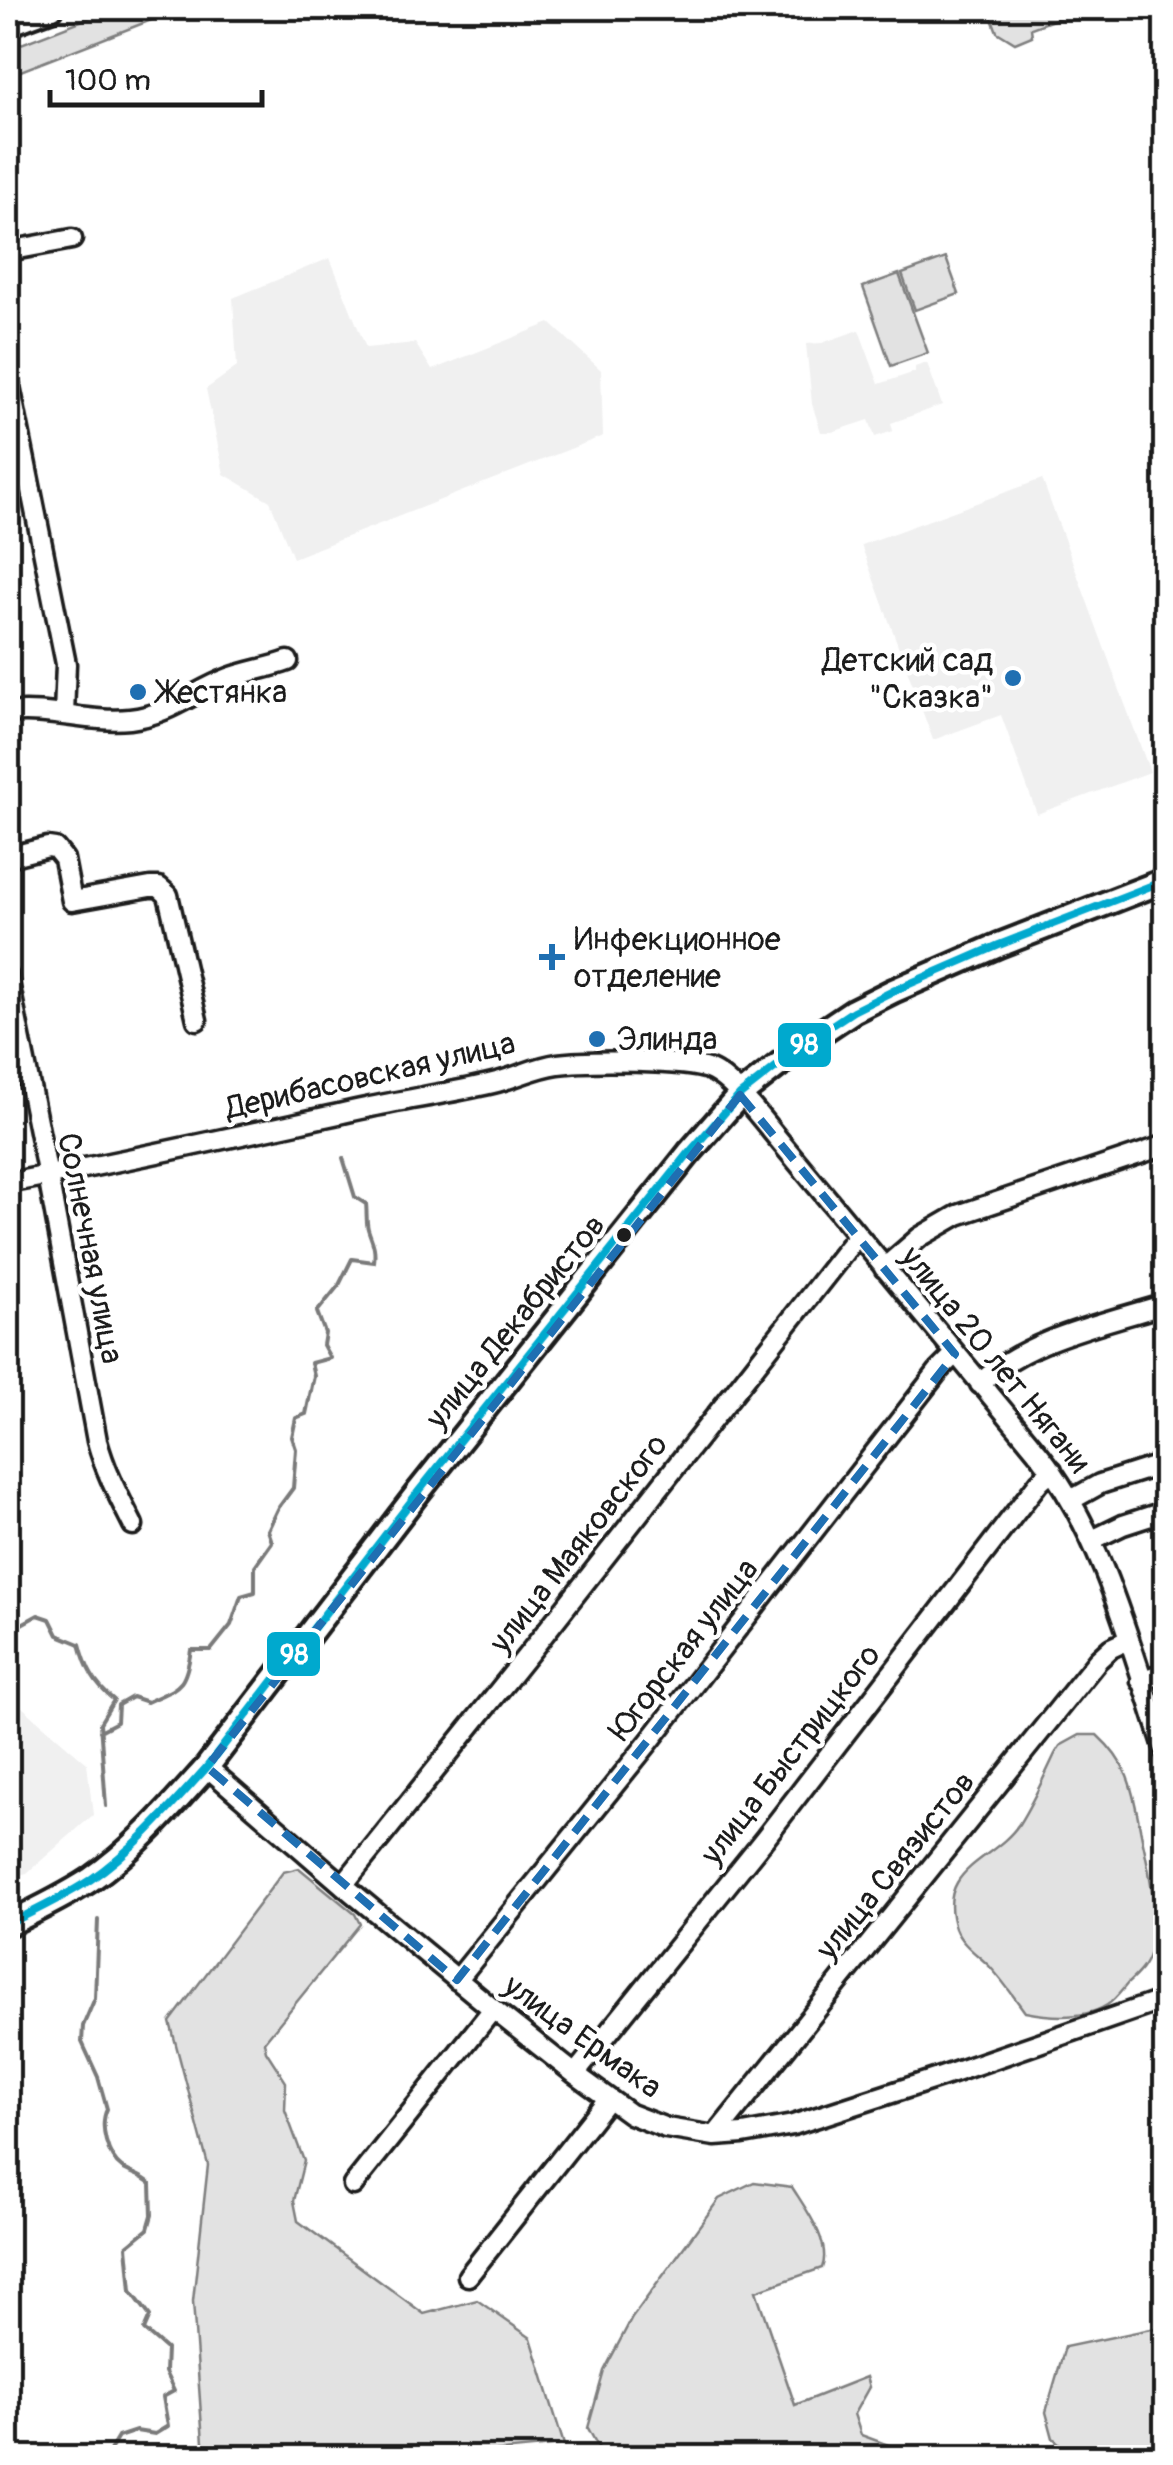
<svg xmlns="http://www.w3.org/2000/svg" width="1173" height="2465" font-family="Pangolin,sans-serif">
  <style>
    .built { fill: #f0f0f0 }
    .green { fill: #e2e2e2; stroke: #7f7f7f; stroke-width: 2.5 }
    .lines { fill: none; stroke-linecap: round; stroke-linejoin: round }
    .stream { stroke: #7a7a7a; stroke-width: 4 }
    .minor-casing { stroke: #1c1c1c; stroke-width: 25 }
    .major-casing { stroke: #1c1c1c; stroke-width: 30 }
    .minor { stroke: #fff; stroke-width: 18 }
    .major { stroke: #fff; stroke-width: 22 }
    .bus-1-casing { stroke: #fff; stroke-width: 15 }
    .bus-1 { stroke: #00a9ce; stroke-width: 8 }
    .marked { fill: none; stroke: #1f6fb2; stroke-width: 8; stroke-dasharray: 20 12; stroke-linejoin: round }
    .poi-dot { fill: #1f6fb2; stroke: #fff; stroke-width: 4 }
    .bus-dot { fill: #1c1c1c; stroke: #fff; stroke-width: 4 }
    .labels { text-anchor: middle; stroke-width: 9; stroke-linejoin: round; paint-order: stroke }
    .poi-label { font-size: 32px; fill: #1c1c1c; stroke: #fff; text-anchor: start }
    .street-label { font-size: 32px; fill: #1c1c1c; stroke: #fff }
    .line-badge { stroke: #fff; stroke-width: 4 }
    .badge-label { font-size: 28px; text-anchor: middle; font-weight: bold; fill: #fff }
  </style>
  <rect width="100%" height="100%" fill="#fff"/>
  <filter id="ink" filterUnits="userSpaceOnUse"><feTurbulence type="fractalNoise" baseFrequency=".01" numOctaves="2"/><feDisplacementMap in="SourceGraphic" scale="20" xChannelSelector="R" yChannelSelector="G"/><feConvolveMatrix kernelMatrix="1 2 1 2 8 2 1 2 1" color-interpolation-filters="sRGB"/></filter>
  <g filter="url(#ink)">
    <!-- built -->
    <path class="built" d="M330 258 366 348 415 343 432 370 550 323 601 370 603 436 293 558 270 501 224 474 206 389 237 367 233 298Z
      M859 330 879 384 915 372V367L927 363 942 405 891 423 893 431 875 437 869 420 832 432H821L812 404 806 344 822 343Z
      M1042 479 1150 772 1037 814 1001 715 933 740 861 545Z
      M8 1695 87 1763 93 1815 27 1873 8 1878Z"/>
    <!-- green -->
    <path class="green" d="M114 8H182L8 76V49Z
      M988 8H1067L1070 14 1031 28 1032 36 1015 43 997 32Z
      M946 258 959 294 915 310 902 274Z
      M899 274 928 353 891 366 863 287Z
      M1080 1735H1097C1132 1767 1133 1794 1142 1838 1150 1873 1159 1916 1150 1952 1146 1966 1138 1974 1128 1983 1122 1990 1115 2000 1107 2005 1083 2020 1051 2017 1025 2012 1014 1997 1004 1982 991 1968 979 1955 962 1946 955 1928 935 1867 995 1861 1019 1824 1033 1802 1044 1777 1055 1754L1060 1746Z
      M299 1868 355 1914 360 1924 264 2042 266 2051 286 2082 285 2110 304 2161 294 2201 298 2221 424 2314 477 2300 531 2338 564 2445 492 2452 475 2458 204 2457 193 2301 208 2165 170 2022 283 1872Z
      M754 2182 792 2187C805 2208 832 2243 822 2268L756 2291 795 2405 866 2377 869 2387 854 2414 861 2435 921 2457 632 2458 602 2454 588 2428 604 2371 632 2318 719 2199Z
      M1165 2326V2457H1075L1053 2438 1046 2412 1065 2347Z"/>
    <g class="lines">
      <!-- stream -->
      <path class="stream" d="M8 1624 20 1625 38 1615 50 1619 58 1635 80 1644C86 1668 94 1684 114 1700L100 1723 106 1806
        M100 1731 117 1722 118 1705 132 1697 147 1702C181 1686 185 1688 191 1650H211L231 1625 241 1596 255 1592V1566L272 1542 268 1530 279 1507 293 1488 296 1449 292 1437 296 1418 306 1414 314 1376 311 1363 330 1358 323 1345 325 1333 317 1312 339 1285 352 1259 374 1262C376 1247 372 1242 368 1229 366 1222 367 1211 366 1204L355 1197 343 1158
        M82 2458 89 2452H109L118 2437 136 2431 155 2434 168 2426 163 2397 174 2391 165 2372 166 2349 144 2330 150 2316 131 2291 127 2246 148 2229 152 2215 151 2184C142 2175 132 2174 122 2168 107 2157 99 2126 107 2109L98 2077 82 2042 83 2026 95 1998 98 1920"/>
      <defs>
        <path id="minor" d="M8 251 72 239
          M8 376 66 664 64 715
          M8 713C49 708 89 723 130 719 169 715 194 691 229 678 248 671 269 668 288 661
          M8 857 48 847 55 848 64 859 72 901 150 887H159L168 895 197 1020
          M8 977 48 1176 97 1441C105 1471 119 1497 133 1525
          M8 1183C127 1161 246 1134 366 1108 408 1099 451 1093 493 1083 515 1078 535 1067 558 1064 586 1060 687 1060 710 1070 732 1079 763 1121 779 1140L1040 1455C1104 1536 1133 1655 1166 1753
          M884 1268 920 1237 958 1215 1166 1145
          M980 1384C1021 1340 1108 1322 1166 1304
          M1071 1500 1100 1484 1166 1463
          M1092 1540 1123 1525 1166 1511
          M1141 1681 1166 1672
          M207 1767 343 1885 493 2009 575 2074 630 2114 666 2128 715 2136 743 2134 793 2125 941 2077 1166 1999
          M343 1885 534 1647 857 1236
          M457 1980 649 1742 939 1370 955 1354
          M575 2074 765 1838 1039 1482 1052 1470
          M715 2136 1098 1660 1111 1648 1128 1640
          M353 2185 493 2009
          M468 2276 608 2099"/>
        <path id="major" d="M8 24 51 8
          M8 1924C35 1911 64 1897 90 1880 135 1849 171 1807 207 1767L419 1491 689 1153 740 1095 817 1035 853 1011 893 991 999 945 1166 880"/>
      </defs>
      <!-- minor casing -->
      <use href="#minor" class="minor-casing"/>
      <!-- major casing -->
      <use href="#major" class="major-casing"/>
      <!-- minor -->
      <use href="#minor" class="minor"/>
      <!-- major -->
      <use href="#major" class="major"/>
      <defs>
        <path id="bus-1" d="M8 1924C35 1911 64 1897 90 1880 135 1849 171 1807 207 1767L419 1491 689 1153 740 1095 817 1035 853 1011 893 991 999 945 1166 880"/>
      </defs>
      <!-- bus-1 casing -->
      <use href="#bus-1" class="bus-1-casing"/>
      <!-- bus-1 -->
      <use href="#bus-1" class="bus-1"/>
    </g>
  </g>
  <!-- marked area -->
  <path class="marked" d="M740 1095 955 1354 457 1980 207 1767Z"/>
  <!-- markers -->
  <g class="poi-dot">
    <circle cx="1013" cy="678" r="10"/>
    <circle cx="138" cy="692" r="10"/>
    <path d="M547 942h10v10h10v10h-10v10h-10v-10h-10v-10h10z"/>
    <circle cx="597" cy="1039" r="10"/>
  </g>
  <circle class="bus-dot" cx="624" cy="1235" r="9"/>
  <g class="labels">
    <!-- poi labels -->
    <g class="poi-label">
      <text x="993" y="671" text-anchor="end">Детский сад<tspan x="993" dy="37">"Сказка"</tspan></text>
      <text x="158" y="703">Жестянка</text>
      <text x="574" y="950">Инфекционное<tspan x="574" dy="37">отделение</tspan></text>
      <text x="617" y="1050">Элинда</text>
    </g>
    <!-- street labels -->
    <g class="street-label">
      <text transform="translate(370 1075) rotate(-13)" y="11">Дерибасовская улица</text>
      <text transform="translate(91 1248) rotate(79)" y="11">Солнечная улица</text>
      <text transform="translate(515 1321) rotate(-51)" y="11">улица Декабристов</text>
      <text transform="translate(996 1359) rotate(51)" y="11">улица 20 лет Нягани</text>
      <text transform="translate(578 1543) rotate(-52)" y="11">улица Маяковского</text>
      <text transform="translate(683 1649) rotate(-52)" y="11">Югорская улица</text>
      <text transform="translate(790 1754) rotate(-52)" y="11">улица Быстрицкого</text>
      <text transform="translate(895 1865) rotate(-51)" y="11">улица Связистов</text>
      <text transform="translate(583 2036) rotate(36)" y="11">улица Ермака</text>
    </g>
  </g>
  <g class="line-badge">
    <rect x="776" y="1021" width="57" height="48" rx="10" fill="#00a9ce"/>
    <rect x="265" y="1630" width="57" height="48" rx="10" fill="#00a9ce"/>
  </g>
  <g class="badge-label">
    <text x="804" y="1054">98</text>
    <text x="294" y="1664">98</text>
  </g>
  <!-- margin -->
  <rect width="1173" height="2465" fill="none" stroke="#fff" stroke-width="40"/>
  <rect x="20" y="20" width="1133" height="2425" fill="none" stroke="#1c1c1c" stroke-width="4" filter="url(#ink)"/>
  <!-- scale -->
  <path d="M50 90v15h212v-15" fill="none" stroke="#1c1c1c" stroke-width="5"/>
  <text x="65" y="90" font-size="30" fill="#1c1c1c" stroke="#ffffff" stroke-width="8" paint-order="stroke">100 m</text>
</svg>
